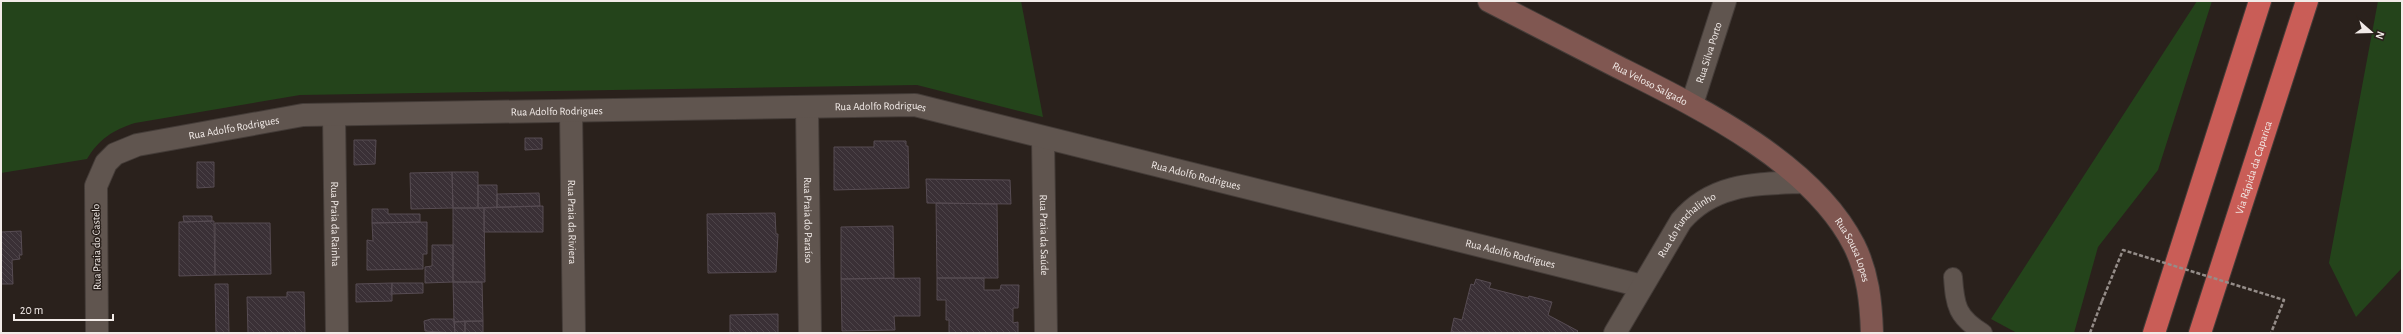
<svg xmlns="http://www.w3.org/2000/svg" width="2403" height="334" font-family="'Alegreya Sans',sans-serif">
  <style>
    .grass { fill: #24441b }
    .building { fill: url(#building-back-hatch); stroke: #574c53 }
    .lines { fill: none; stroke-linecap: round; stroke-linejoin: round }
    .lane-casing { stroke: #443c38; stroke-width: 20 }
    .street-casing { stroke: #443c38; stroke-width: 24 }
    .secondary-casing { stroke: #443c38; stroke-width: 24 }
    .highway-casing { stroke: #443c38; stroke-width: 24 }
    .path { stroke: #958d89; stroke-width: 2.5; stroke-dasharray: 4 2; stroke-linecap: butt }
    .lane { stroke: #60554f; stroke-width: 18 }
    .street { stroke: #60554f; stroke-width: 22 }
    .secondary { stroke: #805751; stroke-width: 22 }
    .highway { stroke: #c95d57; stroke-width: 22 }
    .path-bridge { stroke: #958d89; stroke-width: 2.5; stroke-dasharray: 4 2; stroke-linecap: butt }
    .labels { text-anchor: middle; stroke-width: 3; stroke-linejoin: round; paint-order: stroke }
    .street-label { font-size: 11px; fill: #f2ebe8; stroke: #2a211c }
  </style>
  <defs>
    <pattern id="building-back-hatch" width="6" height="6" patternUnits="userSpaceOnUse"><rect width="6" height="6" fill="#3a3036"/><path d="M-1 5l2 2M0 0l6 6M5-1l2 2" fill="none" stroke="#4d4449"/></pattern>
  </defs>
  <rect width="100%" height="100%" fill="#2a211c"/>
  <!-- grass -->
  <path class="grass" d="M1 1H1021L1043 117 917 85 300 95 135 123C113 130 99 139 87 159L1 173Z
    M2197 1H2212L2158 170 2098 247 2074 333H2017L1991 319Z
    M2378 1H2402V268L2356 317 2329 263Z"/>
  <!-- building -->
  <path class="building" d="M525 138H542V149L525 150Z
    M354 140H376L375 164 354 165Z
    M874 141H906V146H908L909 188 834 190V147H874Z
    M197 162H214V187L197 188Z
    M452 172H478V208H453Z
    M452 172 453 208 411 209 410 173Z
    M926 179 1010 180 1011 204 927 203Z
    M478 185H497V207L478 208Z
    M539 193 540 206 497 207V194Z
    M936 203 997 204 998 278H937Z
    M543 206V232H484V208Z
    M453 208H484L485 282H453Z
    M372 209H388V214H420V222L372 223Z
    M775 213 776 234H778L776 272 708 273 707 214Z
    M183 216H212V221L184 222Z
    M214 221 215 275 179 276V222Z
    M427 222V254H423V269L367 270V240L373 241 372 223Z
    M215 223H270L271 274 215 275Z
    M893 226 894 278 841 279V227Z
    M21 231 22 255H19L20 259 12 260 13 284H1V232Z
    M432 245H453V282L425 283V267L432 266Z
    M920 278V316H894L895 330 842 331 841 279Z
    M937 278H984V290H1000L1001 285H1019L1018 308H1013V323L1018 322V333H949V320H946V300H937Z
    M1476 279 1491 283 1489 288 1528 298 1529 296 1552 302 1548 315 1578 331 1576 333 1451 332 1454 318 1462 320 1471 284 1474 285Z
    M453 282H482L483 321 454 322Z
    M392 283H423V293L391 294Z
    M392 283V301L356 302V284Z
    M215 284H228L229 333H216Z
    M287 292H304L305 333H248L247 297H287Z
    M778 314V333H730V315Z
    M431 319H454L455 333 425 331 424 321Z
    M465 321H483V333H465Z
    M465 321V333H455L454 322Z"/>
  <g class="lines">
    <defs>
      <path id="lane" d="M1953 277C1955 306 1957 317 1983 333"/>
      <g id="street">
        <path id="s1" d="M1692 104 1725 1"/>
        <path id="s2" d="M807 107 810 333"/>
        <path id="s3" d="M571 111 574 333"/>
        <path id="s4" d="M334 115 337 333"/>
        <path id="s5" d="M1043 138 1046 333"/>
        <path id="s6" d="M97 333 96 186 106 163 115 154 137 145 303 115 915 105 1642 286"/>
        <path id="s7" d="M1615 333 1681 221C1713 183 1756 184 1802 182"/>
      </g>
      <g id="secondary">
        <path id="s8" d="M1489 1C1532 23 1575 45 1618 67 1698 107 1812 162 1854 245 1868 273 1871 302 1872 333"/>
      </g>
      <g id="highway">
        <path d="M2154 333 2260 1"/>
        <path id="s9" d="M2200 333 2307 1"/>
      </g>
    </defs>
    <!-- lane casing -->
    <use href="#lane" class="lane-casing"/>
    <!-- street casing -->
    <use href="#street" class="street-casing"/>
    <!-- secondary casing -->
    <use href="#secondary" class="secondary-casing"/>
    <!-- highway casing -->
    <use href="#highway" class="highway-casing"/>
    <!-- path -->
    <path class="path" d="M2090 333 2102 301"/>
    <!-- lane -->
    <use href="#lane" class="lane"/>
    <!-- street -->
    <use href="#street" class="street"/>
    <!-- secondary -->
    <use href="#secondary" class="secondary"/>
    <!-- highway -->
    <use href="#highway" class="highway"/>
    <!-- path-bridge -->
    <path class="path-bridge" d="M2102 301 2123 250 2284 300 2271 333"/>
  </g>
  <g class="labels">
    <!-- street labels -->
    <g class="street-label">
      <text dy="4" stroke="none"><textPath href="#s1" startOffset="54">Rua Silva Porto</textPath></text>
      <text dy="4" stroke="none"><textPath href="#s8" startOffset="181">Rua Veloso Salgado</textPath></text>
      <text dy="4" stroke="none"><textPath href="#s6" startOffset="955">Rua Adolfo Rodrigues</textPath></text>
      <text dy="4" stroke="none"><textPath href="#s6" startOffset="631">Rua Adolfo Rodrigues</textPath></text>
      <text dy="4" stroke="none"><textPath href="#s6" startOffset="307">Rua Adolfo Rodrigues</textPath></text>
      <text dy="4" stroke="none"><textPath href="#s9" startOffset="174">Via Rápida da Caparica</textPath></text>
      <text dy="4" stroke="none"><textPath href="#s6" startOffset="1279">Rua Adolfo Rodrigues</textPath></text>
      <text dy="4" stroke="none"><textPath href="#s2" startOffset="113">Rua Praia do Paraíso</textPath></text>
      <text dy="4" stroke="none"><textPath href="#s3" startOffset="111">Rua Praia da Riviera</textPath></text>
      <text dy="4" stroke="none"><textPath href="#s4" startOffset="109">Rua Praia da Rainha</textPath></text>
      <text dy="4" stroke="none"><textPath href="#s7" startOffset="131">Rua do Funchalinho</textPath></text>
      <text dy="4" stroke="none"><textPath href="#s5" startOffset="97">Rua Praia da Saúde</textPath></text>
      <text transform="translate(96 247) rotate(-91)" y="4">Rua Praia do Castelo</text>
      <text dy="4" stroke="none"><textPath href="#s8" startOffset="449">Rua Sousa Lopes</textPath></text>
      <text dy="4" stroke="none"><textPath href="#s6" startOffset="1603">Rua Adolfo Rodrigues</textPath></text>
    </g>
  </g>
  <!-- border -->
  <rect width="2403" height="334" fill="none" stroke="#f2ebe8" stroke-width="4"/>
  <!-- north arrow -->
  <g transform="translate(2371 32) rotate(110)" stroke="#2a211c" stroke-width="3" paint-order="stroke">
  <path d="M0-3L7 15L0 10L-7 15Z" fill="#f2ebe8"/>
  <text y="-6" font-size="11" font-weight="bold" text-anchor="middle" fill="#f2ebe8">N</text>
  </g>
  <!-- scale -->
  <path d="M14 314v6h99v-6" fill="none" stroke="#f2ebe8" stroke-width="2"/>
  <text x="20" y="314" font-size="12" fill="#f2ebe8" stroke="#2a211c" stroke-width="3" paint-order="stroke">20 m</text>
</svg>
